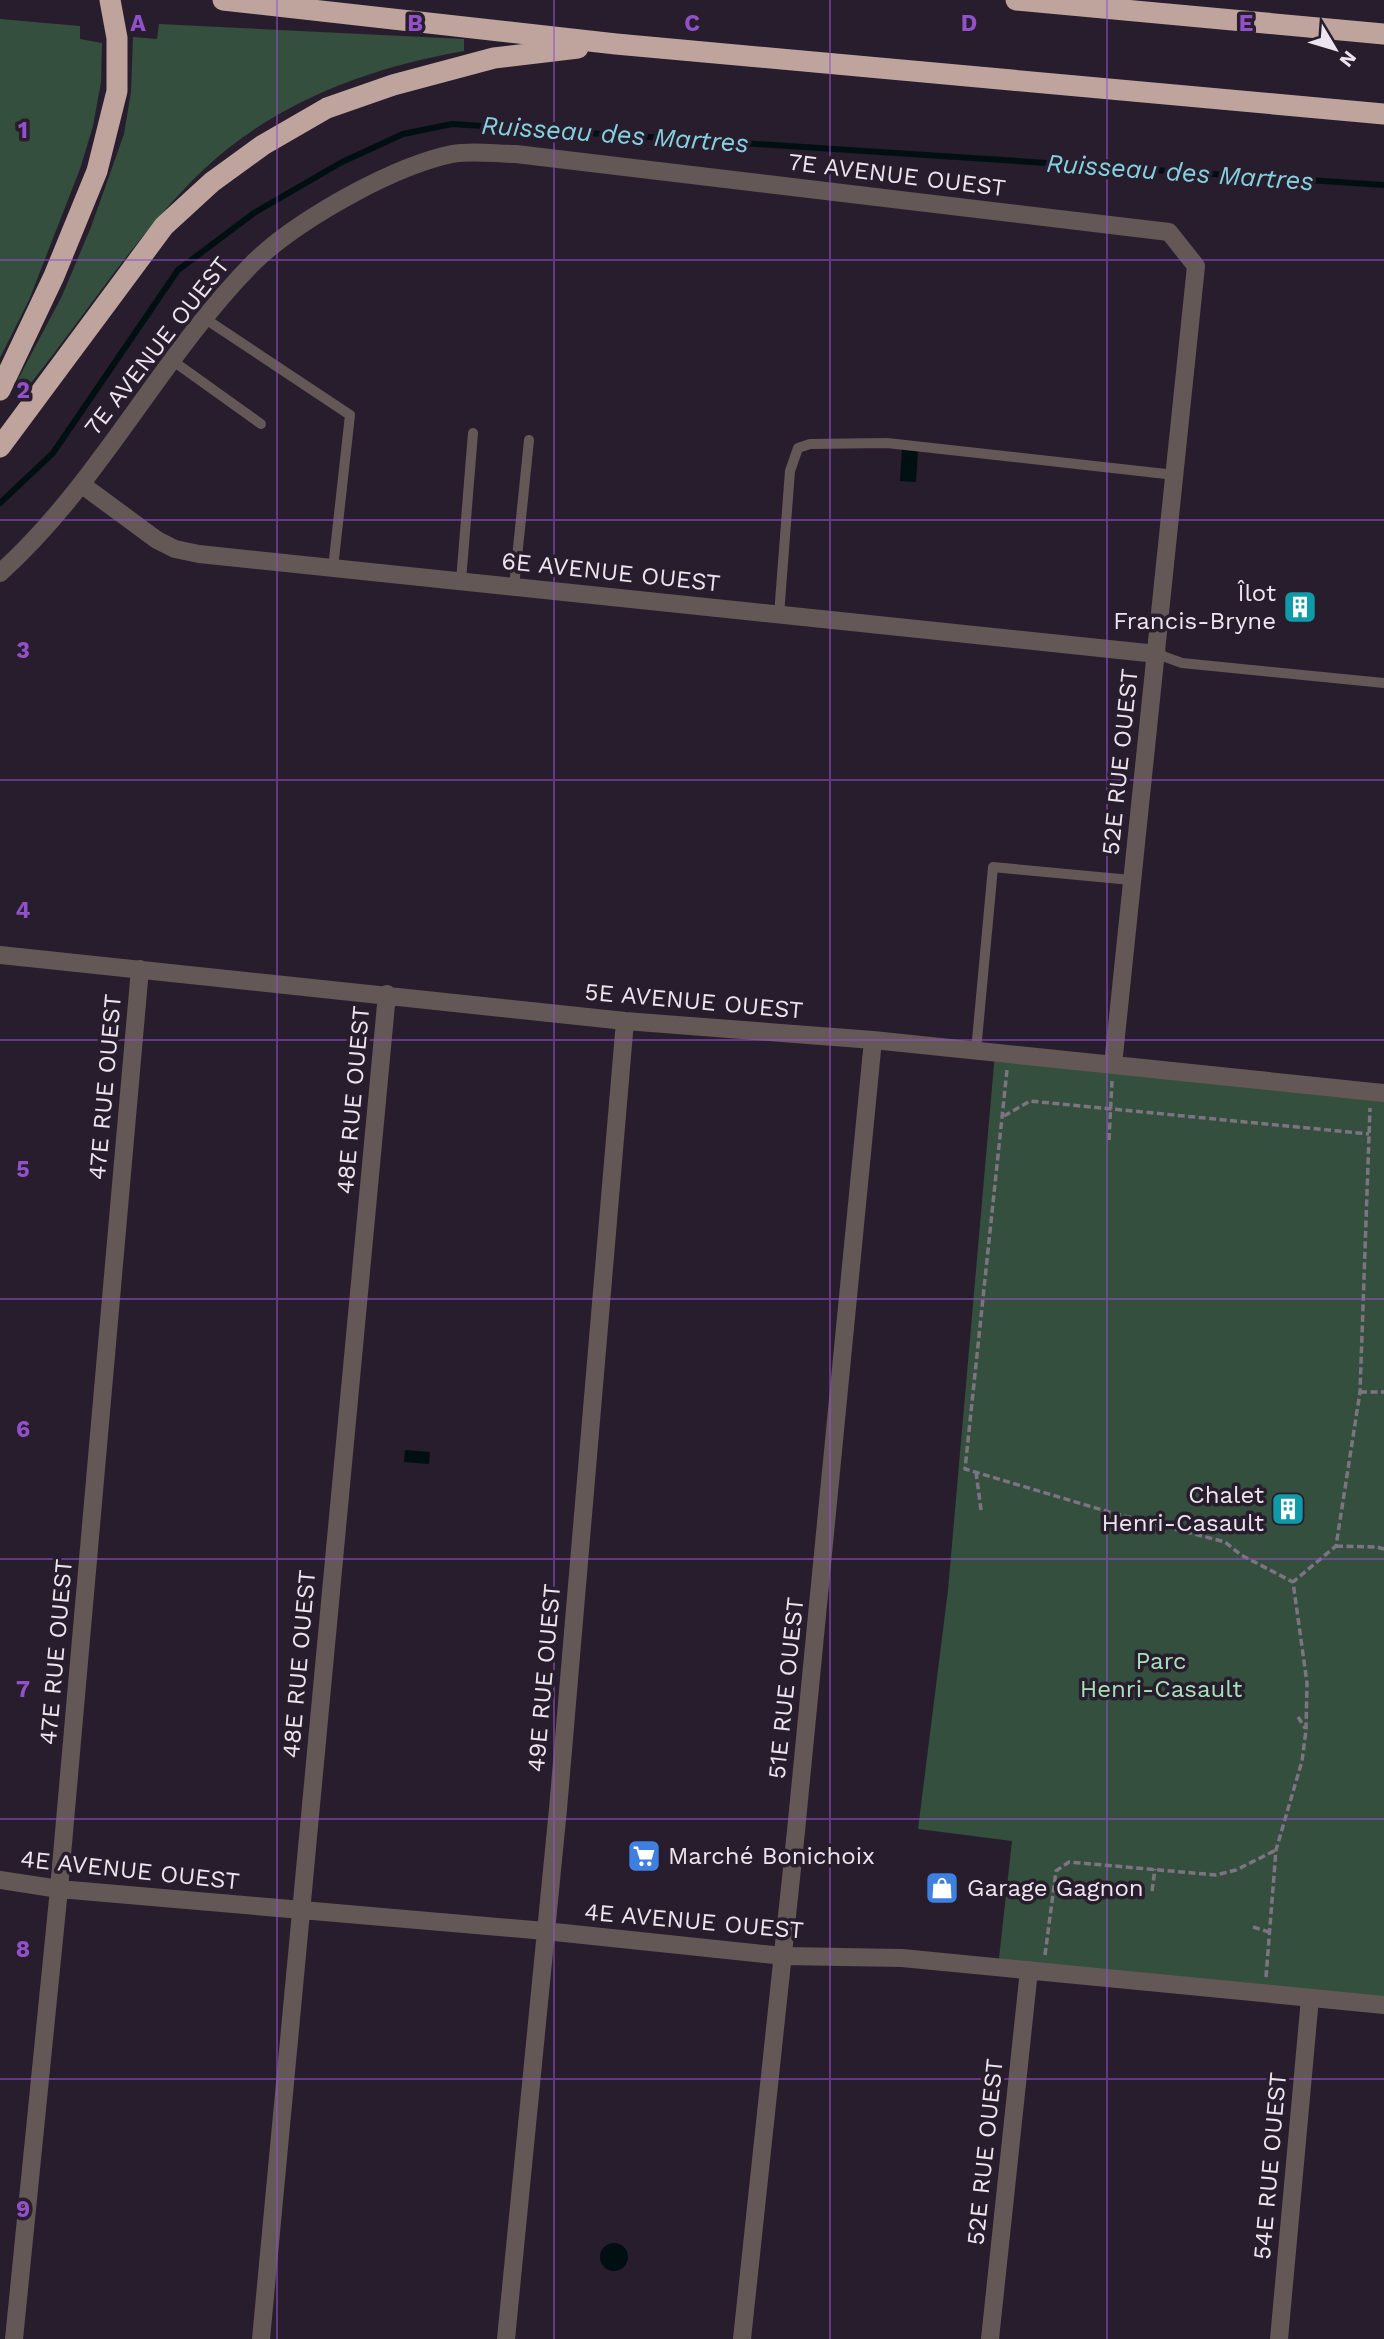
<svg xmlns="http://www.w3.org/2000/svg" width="1384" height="2339" font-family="'Work Sans',sans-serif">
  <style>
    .green { fill: #344f3d }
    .water { fill: #000f12 }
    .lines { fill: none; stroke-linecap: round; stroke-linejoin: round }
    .stream { stroke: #000f12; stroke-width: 6 }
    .path { stroke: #7d7481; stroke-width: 3.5; stroke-dasharray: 7 3.5; stroke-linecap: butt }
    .service { stroke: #635856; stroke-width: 10 }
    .minor { stroke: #635856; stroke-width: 18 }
    .motorway { stroke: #bfa49e; stroke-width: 21 }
    .grid { fill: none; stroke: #9251c9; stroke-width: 2; stroke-opacity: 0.55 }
    .labels { text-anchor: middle; stroke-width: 7; stroke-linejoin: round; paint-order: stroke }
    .street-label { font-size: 24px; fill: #ece5f0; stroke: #281d2d }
    .poi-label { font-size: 24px; fill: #ece5f0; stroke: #281d2d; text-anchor: end }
    .park-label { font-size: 24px; fill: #a8e0ba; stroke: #281d2d }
    .water-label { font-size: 26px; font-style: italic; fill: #84d2df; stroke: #281d2d }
    .grid-label { font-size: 23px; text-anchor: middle; font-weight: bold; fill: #9251c9; stroke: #281d2d; stroke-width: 7; stroke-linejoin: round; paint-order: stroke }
  </style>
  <rect width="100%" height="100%" fill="#281d2d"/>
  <!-- green -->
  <path class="green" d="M0 19 80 26V39L102 43 101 82 93 126 80 169 29 300 0 358Z
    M159 24 464 39V51C367 68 273 103 201 172 135 236 85 316 27 388L17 381 62 296 91 227 124 134 131 92 133 37 157 39Z
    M995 1053 1384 1093V2005L998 1967 1012 1841 918 1829 948 1590Z"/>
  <!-- water -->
  <path class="water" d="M902 448 918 449 916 482 900 481Z
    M405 1450 430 1452 429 1464 404 1462Z
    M600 2257a14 14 0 1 1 28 0a14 14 0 1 1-28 0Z"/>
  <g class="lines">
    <!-- stream -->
    <path class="stream" d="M0 503 53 453 178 270 254 213 342 162 403 134 452 124 1384 185"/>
    <!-- path -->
    <path class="path" d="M1007 1070 965 1469 1109 1512 1225 1542 1241 1555 1293 1582
      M1004 1116 1030 1101 1369 1134
      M1109 1140 1112 1081
      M1360 1392H1384
      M976 1472 981 1510
      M1336 1546 1377 1547 1384 1549
      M1298 1717 1305 1728
      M1152 1891 1155 1869
      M1253 1927 1269 1932
      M1045 1955 1056 1871 1069 1862 1216 1875 1236 1870 1276 1850
      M1266 1977 1276 1850 1302 1761 1306 1730 1307 1683 1293 1582 1336 1546 1360 1392 1370 1108"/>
    <!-- service -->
    <path class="service" d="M204 318 350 415 333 568
      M173 361 261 424
      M461 581 473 433
      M514 587 529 440
      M779 615 790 471 798 448 810 444 887 443 1175 475
      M1157 654 1182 663 1384 683
      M976 1051 993 867 1131 880"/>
    <!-- minor -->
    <path class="minor" d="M81 484 157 540 175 549 199 554 1157 654
      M0 573C100 483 160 357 254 262 283 234 319 212 354 193 384 177 418 161 452 154 472 150 496 154 516 154L1169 232 1196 266 1113 1065
      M0 955 625 1021 873 1040 1384 1093
      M0 1880 59 1889 545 1931 783 1956 902 1958 1384 2005
      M14 2339 59 1889 140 969
      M261 2339 387 994
      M506 2339 558 1809 625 1021
      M742 2339 796 1831 873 1040
      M990 2339 1029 1970
      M1279 2339 1310 1998"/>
    <!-- motorway -->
    <path class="motorway" d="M223 0 616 44 1384 114
      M1016 0 1384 34
      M0 390 54 276 97 171 117 91V38L110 0
      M0 447 164 226 212 182 263 145 327 108 393 85 494 58 578 48"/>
  </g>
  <!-- grid -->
  <path class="grid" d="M277 0V2339M554 0V2339M830 0V2339M1107 0V2339M0 260H1384M0 520H1384M0 780H1384M0 1040H1384M0 1299H1384M0 1559H1384M0 1819H1384M0 2079H1384"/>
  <!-- icons -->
  <defs>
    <symbol id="building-square" viewBox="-11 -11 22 22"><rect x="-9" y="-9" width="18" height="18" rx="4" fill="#0f9aa8" stroke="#281d2d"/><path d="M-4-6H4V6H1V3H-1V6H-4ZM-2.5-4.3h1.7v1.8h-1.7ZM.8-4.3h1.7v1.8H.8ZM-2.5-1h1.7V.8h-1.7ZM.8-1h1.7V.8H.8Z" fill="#fff"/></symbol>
    <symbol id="supermarket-square" viewBox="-11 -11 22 22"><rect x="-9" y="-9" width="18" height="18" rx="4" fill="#3f7fe0" stroke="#281d2d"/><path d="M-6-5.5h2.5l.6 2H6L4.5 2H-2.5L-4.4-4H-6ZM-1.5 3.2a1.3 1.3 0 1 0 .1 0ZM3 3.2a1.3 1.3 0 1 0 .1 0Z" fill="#fff"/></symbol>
    <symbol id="shop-square" viewBox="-11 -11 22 22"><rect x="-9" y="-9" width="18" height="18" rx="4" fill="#3f7fe0" stroke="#281d2d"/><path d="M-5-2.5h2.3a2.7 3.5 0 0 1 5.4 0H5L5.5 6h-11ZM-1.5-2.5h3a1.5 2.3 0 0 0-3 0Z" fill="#fff"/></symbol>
  </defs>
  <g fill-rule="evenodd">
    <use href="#building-square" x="1281" y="588" width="38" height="38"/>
    <use href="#building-square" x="1269" y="1490" width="38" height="38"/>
    <use href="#supermarket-square" x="625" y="1837" width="38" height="38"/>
    <use href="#shop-square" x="923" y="1869" width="38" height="38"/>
  </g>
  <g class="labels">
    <!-- street labels -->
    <g class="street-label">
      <text transform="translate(897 175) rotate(7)" y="8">7E AVENUE OUEST</text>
      <text transform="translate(157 346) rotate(-52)" y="8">7E AVENUE OUEST</text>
      <text transform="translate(611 572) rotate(6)" y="8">6E AVENUE OUEST</text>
      <text transform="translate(1120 762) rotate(-84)" y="8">52E RUE OUEST</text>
      <text transform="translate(694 1001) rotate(5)" y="8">5E AVENUE OUEST</text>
      <text transform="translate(105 1087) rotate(-85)" y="8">47E RUE OUEST</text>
      <text transform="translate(353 1100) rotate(-85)" y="8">48E RUE OUEST</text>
      <text transform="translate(56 1652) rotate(-85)" y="8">47E RUE OUEST</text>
      <text transform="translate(299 1664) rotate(-85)" y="8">48E RUE OUEST</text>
      <text transform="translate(544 1678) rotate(-85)" y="8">49E RUE OUEST</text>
      <text transform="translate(786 1688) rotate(-84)" y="8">51E RUE OUEST</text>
      <text transform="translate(130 1870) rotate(6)" y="8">4E AVENUE OUEST</text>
      <text transform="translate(694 1921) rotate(5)" y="8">4E AVENUE OUEST</text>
      <text transform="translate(985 2152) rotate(-84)" y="8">52E RUE OUEST</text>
      <text transform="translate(1270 2166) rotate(-85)" y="8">54E RUE OUEST</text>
    </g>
    <!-- poi labels -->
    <g class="poi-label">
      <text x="1276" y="601">Îlot<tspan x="1276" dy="28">Francis-Bryne</tspan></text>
      <text x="1264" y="1503">Chalet<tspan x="1264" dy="28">Henri-Casault</tspan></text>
      <text x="668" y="1864" text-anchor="start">Marché Bonichoix</text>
      <text x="967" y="1896" text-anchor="start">Garage Gagnon</text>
    </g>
    <!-- park labels -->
    <g class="park-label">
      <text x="1161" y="1669">Parc<tspan x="1161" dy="28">Henri-Casault</tspan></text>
    </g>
    <!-- water labels -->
    <g class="water-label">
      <text transform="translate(615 134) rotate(4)" y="9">Ruisseau des Martres</text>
      <text transform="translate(1180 172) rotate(4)" y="9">Ruisseau des Martres</text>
    </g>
  </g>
  <g class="grid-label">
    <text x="138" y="31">A</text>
    <text x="415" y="31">B</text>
    <text x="692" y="31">C</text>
    <text x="969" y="31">D</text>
    <text x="1246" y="31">E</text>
    <text x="23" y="138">1</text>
    <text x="23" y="398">2</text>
    <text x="23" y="658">3</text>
    <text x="23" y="918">4</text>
    <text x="23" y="1177">5</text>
    <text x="23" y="1437">6</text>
    <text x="23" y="1697">7</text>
    <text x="23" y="1957">8</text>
    <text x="23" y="2217">9</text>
  </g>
  <!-- north arrow -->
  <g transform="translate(1335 49) rotate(128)" stroke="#281d2d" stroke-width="5" paint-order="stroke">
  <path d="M0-5L12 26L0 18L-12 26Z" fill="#ece5f0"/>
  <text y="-10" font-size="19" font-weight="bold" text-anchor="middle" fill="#ece5f0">N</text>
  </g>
</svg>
